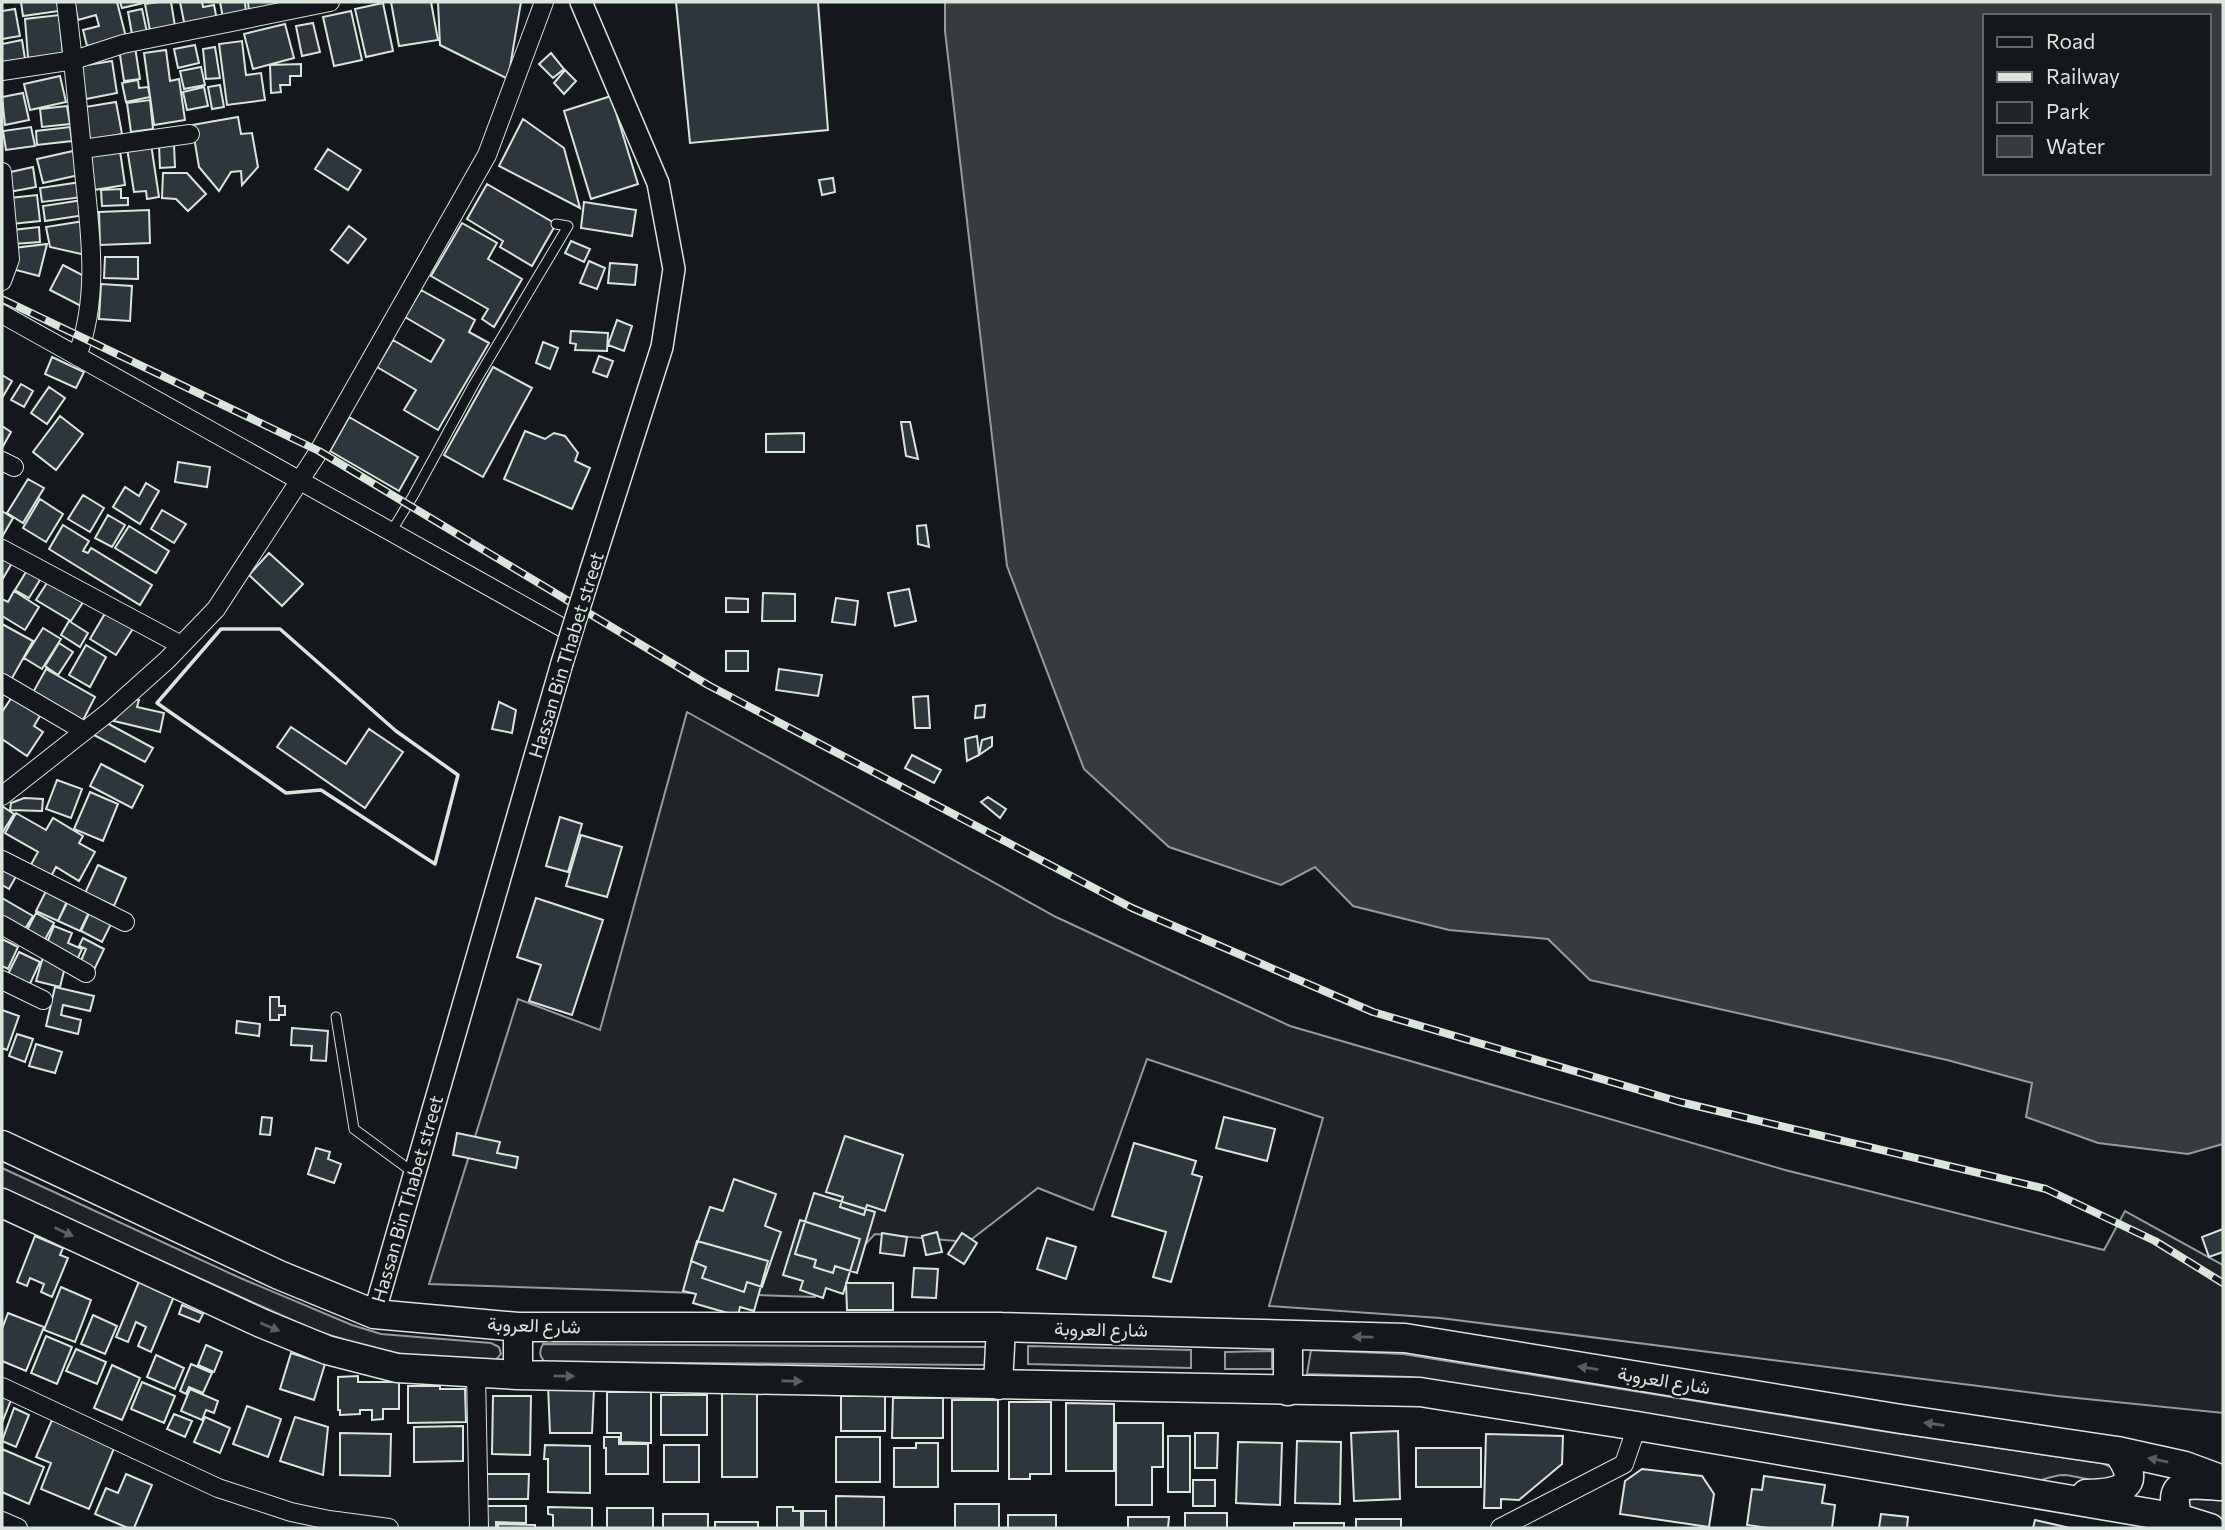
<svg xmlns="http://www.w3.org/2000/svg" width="2225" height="1530" font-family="Commissioner,Vazirmatn,sans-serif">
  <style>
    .green { fill: #202428; stroke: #939e99; stroke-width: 2 }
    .water { fill: #363b3e; stroke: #939e99; stroke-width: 2; fill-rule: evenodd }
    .building { fill: #2c363c; stroke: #d8e6dc; stroke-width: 2 }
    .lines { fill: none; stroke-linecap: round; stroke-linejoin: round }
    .service-casing { stroke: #d8e6dc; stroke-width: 11 }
    .minor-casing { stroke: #d8e6dc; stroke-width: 20 }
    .tertiary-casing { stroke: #d8e6dc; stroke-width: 24 }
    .primary-casing { stroke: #d8e6dc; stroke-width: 31 }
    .service { stroke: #14181c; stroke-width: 9 }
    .minor { stroke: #14181c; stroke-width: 18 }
    .tertiary { stroke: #14181c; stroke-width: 21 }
    .primary { stroke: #14181c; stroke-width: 28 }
    .rail-casing { stroke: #d8e6dc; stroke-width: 8 }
    .rail { stroke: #14181c; stroke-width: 5; stroke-dasharray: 16; stroke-linecap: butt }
    .tertiary-bridge-casing { stroke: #d8e6dc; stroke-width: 24; stroke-linecap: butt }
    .tertiary-bridge { stroke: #14181c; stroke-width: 21 }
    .wall { stroke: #d8e6dc; stroke-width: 3.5 }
    .oneway { fill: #59605f }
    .labels { text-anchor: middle; stroke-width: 5; stroke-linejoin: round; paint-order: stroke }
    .street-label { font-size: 19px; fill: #d8e6dc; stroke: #14181c }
  </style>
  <rect width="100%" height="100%" fill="#14181c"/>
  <!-- green -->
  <path class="green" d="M687 712 1056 917 1290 1026 1785 1170 2104 1250 2125 1211 2223 1265V1413L2057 1396 1440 1318 1269 1306 1323 1118 1147 1059 1093 1210 1038 1188 968 1242 875 1234 815 1297 429 1284 518 999 600 1030Z
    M2 1168 238 1277 352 1325 381 1334 491 1343 499 1347 501 1354 494 1362 416 1357 367 1347 314 1330 2 1189Z
    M543 1344 987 1347 986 1365 545 1362C539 1356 539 1351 543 1344Z
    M1028 1346 1191 1350V1368L1028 1364Z
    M1311 1350 1403 1354 1882 1431 2102 1463 2115 1469 2116 1475C2104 1487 2080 1476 2064 1475 2054 1475 2045 1479 2035 1482L1411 1377 1307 1374Z
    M1272 1351V1369H1225V1352Z
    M2191 1499 2223 1500V1523L2193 1513 2185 1502Z"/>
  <!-- water -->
  <path class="water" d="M945 2H2223V1144L2188 1154 2098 1143 2026 1117 2032 1083 1947 1060 1590 980 1548 939 1449 930 1353 906 1315 867 1281 885 1169 847 1084 769 1007 566 945 31ZM1985 16H2209V173H1985Z"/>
  <!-- building -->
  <path class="building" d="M21 2H57L59 11 23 16Z
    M74 2H117L126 37 87 46 83 30 99 26 96 15 78 20Z
    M120 2H148L122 8Z
    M159 2H171L176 32 151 36 145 4Z
    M180 2H202L203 7 214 5 217 20 185 27Z
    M220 2H245L246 14 223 18Z
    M248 2H279L280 8 249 12Z
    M391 2H431L438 40 399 46Z
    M438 2H521L508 79 440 45Z
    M676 2H818L828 130 690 143Z
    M383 3 393 51 366 57 355 9Z
    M15 9 20 36 2 39V11Z
    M142 9 148 37 133 40 128 12Z
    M351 11 362 60 334 66 323 17Z
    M59 15 63 54 28 58 25 19Z
    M313 23 320 52 302 56 296 26Z
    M285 24 294 58 253 69 244 34Z
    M22 40 26 65 2 69V44Z
    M242 41 246 75 261 73 265 100 227 105 219 44Z
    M195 45 199 63 178 68 174 49Z
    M135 47 140 79 124 81 119 49Z
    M215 47 220 78 206 79 203 49Z
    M166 50 170 81 179 79 185 120 154 125 144 53Z
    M551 53 564 69 553 78 539 64Z
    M112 61 117 93 86 99 81 66Z
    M301 64V76H290V85H280L281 92 271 93 270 65Z
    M201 67 205 85 184 89 180 71Z
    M565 70 576 81 564 94 554 83Z
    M60 76 66 102 30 110 24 84Z
    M138 80 139 88 148 87 150 97 126 102 122 83Z
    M220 85 224 107 212 109 208 87Z
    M204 87 208 106 187 110 183 92Z
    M23 93 29 120 5 125 2 97Z
    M611 96 638 184 591 199 564 111Z
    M150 100 153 129 131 132 127 103Z
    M116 102 122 134 90 140 85 107Z
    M67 106 70 124 42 127 40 109Z
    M238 117 241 134 252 133 258 167 242 185 241 171 231 172 219 191 199 167 192 125Z
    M523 119 564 148 580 208 499 166Z
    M31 127 35 146 6 150 3 131Z
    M70 127 72 141 37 145 36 131Z
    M151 144 159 197 147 199 146 191 134 192 127 148Z
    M159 145H174L175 167 160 168Z
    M328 149 361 170 348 190 315 169Z
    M73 151 79 175 43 183 37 159Z
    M120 151 125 185 94 190 89 157Z
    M33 167 36 187 9 192 6 173Z
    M163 173H187L206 194 188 211 176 199 162 198Z
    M833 178 835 192 822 195 819 180Z
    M81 182 83 197 42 202 40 188Z
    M487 184 556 224 532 266 500 247 503 241 467 219Z
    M121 189V198H128V205L102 206 101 190Z
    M37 195 40 221 12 224 10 198Z
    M83 200 85 215 45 221 43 206Z
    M584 202 636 210 632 236 581 228Z
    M149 210 150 243 100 245 99 212Z
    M84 221 90 256 50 247 46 227Z
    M462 223 497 243 488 259 522 279 494 327 482 319 488 309 431 276Z
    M349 226 366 239 348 263 331 250Z
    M39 227 40 242 14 244 13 230Z
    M571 241 590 249 584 262 565 253Z
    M47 244 39 276 16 270 14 248Z
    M105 257H138V279L104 278Z
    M589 261 605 268 597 289 580 283Z
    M610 263 637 265 635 285 608 283Z
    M63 265 86 277 81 306 50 290Z
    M101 284 132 286 130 321 99 319Z
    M421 290 475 320 469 332 489 343 438 430 404 410 416 390 377 367 393 340 431 362 444 340 405 317Z
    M617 320 632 326 624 351 608 345Z
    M571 331 608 333 607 351 575 350 576 344 570 343Z
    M543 342 558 348 550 369 536 363Z
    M599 356 613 361 607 377 593 372Z
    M52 357 84 372 76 388 45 374Z
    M493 367 532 388 483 477 444 455Z
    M2 375 12 381 2 398Z
    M21 384 33 391 24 407 11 400Z
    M49 387 65 398 47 424 31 413Z
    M60 416 83 434 56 470 33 452Z
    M349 417 418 457 399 491 330 451Z
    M901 422H910L918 459 906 456Z
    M2 426 11 432 2 448Z
    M525 431 545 439 554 433 565 436 578 453 575 461 590 468 572 509 504 479Z
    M804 433V452H766V434Z
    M178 462 210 467 207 487 175 482Z
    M28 479 44 488 23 523 7 513Z
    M146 483 159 491 140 524 113 507 125 487 139 496Z
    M83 495 104 508 90 532 68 519Z
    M40 499 63 514 46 542 23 528Z
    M162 510 186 524 174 543 151 529Z
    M2 511 13 518 2 537Z
    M108 515 125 525 112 547 95 538Z
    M63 525 89 541 83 551 88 553 91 548 152 585 140 605 49 549Z
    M926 525 929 547 918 544 917 526Z
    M129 526 169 551 156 573 115 548Z
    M269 553 303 584 282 606 249 575Z
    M2 557 12 563 2 580Z
    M29 567 43 575 29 598 15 590Z
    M50 578 85 599 71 621 36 600Z
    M909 589 916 621 895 626 888 593Z
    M14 591 39 607 25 630 2 616V599L8 602Z
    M763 593 795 594V621H762Z
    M726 598 748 599V612H726Z
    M836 598 858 601 855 625 832 622Z
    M107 610 134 627 116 655 90 639Z
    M69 621 88 633 80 647 61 635Z
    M2 624 33 641 11 680 2 675Z
    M43 628 61 639 42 669 24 658Z
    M59 643 73 652 58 675 45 666Z
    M86 645 106 657 90 687 69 675Z
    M726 651H748V671H726Z
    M46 669 95 697 81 724 31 696Z
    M779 669 822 675 818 696 776 690Z
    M928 696 930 728H915L913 697Z
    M12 697 40 716 34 726 43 732 27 756 2 739V712Z
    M128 698 139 700 137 707 164 713 160 732 114 721Z
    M499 702 516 710 512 733 492 729Z
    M985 705 984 717 975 718 976 706Z
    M105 722 153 748 145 762 92 734Z
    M291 727 346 764 369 729 403 752 365 808 277 747Z
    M977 736 979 755 967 761 965 739Z
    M992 737V746L979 755 982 740Z
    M912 755 941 770 934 783 905 768Z
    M101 764 143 786 132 808 90 786Z
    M57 780 82 789 71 818 46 809Z
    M90 792 118 804 103 841 74 829Z
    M988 797 1006 809 1000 818 981 802Z
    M24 798 43 799 42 811 10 810 11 803Z
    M2 806 14 814 2 833Z
    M16 813 46 830 53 818 83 836 79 843 95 852 79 881 56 867 48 882 28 870 38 852 5 833Z
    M560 817 582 824 568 872 546 866Z
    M581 835 622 847 607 897 566 886Z
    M2 864 18 873 9 889 2 885Z
    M98 865 126 878 114 906 85 893Z
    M48 887 69 897 58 921 36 911Z
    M70 897 91 908 80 931 58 921Z
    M2 898 33 916 23 932 2 920Z
    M536 898 603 920 572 1015 529 1001 541 965 517 957Z
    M92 907 114 918 102 942 81 931Z
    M36 913 54 923 42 945 24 936Z
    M54 926 72 933 68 943 82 949 77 960 45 947Z
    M83 938 104 949 94 970 80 963 86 949 79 946Z
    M2 939 18 947 8 969 2 966Z
    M19 952 40 962 29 986 7 976Z
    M43 957 66 963 60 987 36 981Z
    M55 987 94 996 90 1011 63 1005 61 1015 81 1020 78 1034 46 1026Z
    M270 997H279V1006H285V1015H279V1020H270Z
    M2 1010 19 1016 7 1050 2 1048Z
    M237 1021 260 1024 259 1036 236 1033Z
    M292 1028 328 1031 326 1061 311 1060 312 1046 291 1045Z
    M17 1034 33 1039 25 1062 9 1056Z
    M36 1044 62 1052 55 1073 29 1066Z
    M262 1117 272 1118 270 1135 260 1134Z
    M1224 1117 1275 1129 1267 1161 1216 1148Z
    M457 1133 500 1142 497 1153 518 1157 516 1168 453 1155Z
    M845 1136 903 1155 885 1211 867 1205 864 1215 840 1207 843 1197 826 1192Z
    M1134 1143 1196 1161 1192 1174 1202 1177 1171 1282 1153 1277 1166 1232 1112 1216Z
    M316 1148 330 1152 328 1159 341 1164 334 1183 308 1174Z
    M734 1179 776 1194 765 1226 781 1232 762 1287 747 1282 744 1292 702 1278 706 1267 691 1261 710 1207 723 1211Z
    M814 1193 875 1212 857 1273 835 1266 833 1273 814 1267 816 1260 795 1254Z
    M800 1220 860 1239 843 1294 826 1288 823 1298 800 1290 803 1281 783 1275Z
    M2223 1229V1252L2209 1257 2202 1237Z
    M937 1232 942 1252 926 1255 922 1236Z
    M882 1233 907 1237 904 1256 880 1253Z
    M962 1233 977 1243 964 1264 948 1254Z
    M35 1236 63 1248 60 1255 68 1258 52 1297 41 1292 44 1284 30 1278 27 1286 17 1282Z
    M1047 1238 1076 1247 1066 1279 1037 1269Z
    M697 1241 768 1261 754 1311 740 1307 738 1316 693 1303 696 1294 683 1291Z
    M914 1268 938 1269 936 1298 912 1297Z
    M140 1279 175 1294 151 1352 138 1346 146 1327 136 1322 128 1342 116 1337Z
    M846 1283H893V1310H847Z
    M61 1287 91 1300 75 1342 44 1330Z
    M182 1305 203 1314 199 1322 179 1314Z
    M8 1313 44 1327 26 1371 2 1361V1329Z
    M93 1315 117 1326 105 1354 81 1344Z
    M46 1336 72 1347 57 1384 31 1373Z
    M206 1345 222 1352 214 1372 198 1365Z
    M76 1349 106 1362 97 1384 66 1371Z
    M291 1353 325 1364 314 1400 280 1389Z
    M156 1355 184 1368 175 1389 147 1377Z
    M191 1364 212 1373 203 1393 189 1387 186 1394 180 1391Z
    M112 1365 140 1378 122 1420 94 1408Z
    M358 1376V1382H399V1409H383V1419L372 1420V1410H360V1414L340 1415V1410H338V1377Z
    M142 1382 175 1396 164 1423 131 1409Z
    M548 1385 594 1389 592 1433H550Z
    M408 1386H440V1389H465L466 1422 408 1423Z
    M190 1389 218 1401 214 1413 206 1410 202 1420 181 1411Z
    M2 1390 13 1395 2 1423Z
    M722 1391H757V1477H722Z
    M607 1392H651V1443L621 1442V1433H607Z
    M661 1395H707V1435H661Z
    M493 1396H531L530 1455 492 1454Z
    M841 1396H885V1431H841Z
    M893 1398H943V1438H892Z
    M952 1400H998V1471H952Z
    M1009 1402H1051V1474H1030V1479H1009Z
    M1066 1403 1114 1404V1471H1066Z
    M247 1406 281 1419 268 1457 233 1444Z
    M14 1408 29 1415 16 1447 2 1441Z
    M174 1414 192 1421 185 1437 167 1429Z
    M205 1417 230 1428 220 1453 194 1442Z
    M295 1417 328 1427 323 1475 280 1461Z
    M52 1420 115 1446 89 1509 41 1489 51 1463 36 1457Z
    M1116 1423H1163V1467H1152V1505H1116Z
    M463 1426V1461L414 1462V1427Z
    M1398 1431 1400 1499 1354 1501 1351 1433Z
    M340 1433 391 1434 390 1476 340 1475Z
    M1195 1433H1218L1217 1468H1195Z
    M1486 1434 1563 1436 1562 1464 1519 1500 1501 1499V1508H1484Z
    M1168 1436H1190V1492H1168Z
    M604 1437H619V1444H648V1474H606V1448H604Z
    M836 1437H880V1482H836Z
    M1297 1441 1341 1442 1340 1504 1295 1503Z
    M1238 1442 1282 1443 1280 1505 1236 1503Z
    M916 1443H938V1487H894V1448H916Z
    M545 1445 590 1446V1493L548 1492V1459H544Z
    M664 1445H699V1482H664Z
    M1416 1448H1481V1487H1416Z
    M2 1449 44 1467 29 1504 2 1492Z
    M1642 1469 1702 1476 1714 1494 1709 1527 1620 1514 1625 1481Z
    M126 1474 152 1485 134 1528H128L95 1514 106 1488 118 1493Z
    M487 1474H529L528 1499H487Z
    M1764 1476 1825 1485 1822 1503 1835 1505 1832 1528H1768L1747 1525 1752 1489 1762 1490Z
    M1193 1480H1215V1506H1193Z
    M836 1496 884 1497V1528H836Z
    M955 1504H999V1528H955Z
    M486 1506H526V1523L496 1522V1528H486Z
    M548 1507 592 1508V1528H553V1515L548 1514Z
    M777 1507H793V1511H801V1528H777Z
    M607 1508H653V1528H607Z
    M803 1511H826V1528H803Z
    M1185 1513H1227V1528H1185Z
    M663 1514H708V1528H663Z
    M1881 1514 1908 1517 1907 1528H1879Z
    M1008 1515H1056V1528H1008Z
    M1128 1517H1169L1168 1528H1128Z
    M1356 1519H1401V1528H1356Z
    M2035 1520 2070 1528H2033Z
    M715 1522H758V1528H715Z
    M1294 1523H1344V1528H1294Z
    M498 1524 535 1525V1528H498Z"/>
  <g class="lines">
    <defs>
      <path id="service" d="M391 532 413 496 474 384 568 226 556 224
        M336 1017 354 1129 414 1173"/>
      <path id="minor" d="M66 2C73 55 78 108 83 161 89 225 101 294 77 356
        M2 71 74 60 123 44 330 2
        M82 149 190 134
        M2 172 10 259 2 281
        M2 314 572 633
        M2 461 14 467
        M2 549 181 645
        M2 683 84 731
        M2 796 110 711 167 660 216 609 319 451 487 155 544 2
        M2 860 125 922
        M2 925 86 973
        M2 980 43 1000
        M476 1372 479 1528
        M2 1387 218 1488 291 1512 329 1520 389 1528
        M2 1521 18 1528
        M1500 1528 1624 1464 1637 1426"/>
      <path id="tertiary" d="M581 2 658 183 674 269 662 347 591 570
        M374 1314 562 663"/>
      <path id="primary" d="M2 1145 279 1275 374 1314 518 1327H1001L1405 1338 1901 1419 2117 1451 2185 1466 2223 1480
        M2 1203 261 1323 327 1350 397 1368 518 1375 1420 1392 1637 1426 2178 1518 2210 1528
        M518 1327V1375
        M1288 1336V1391
        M998 1385 1001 1327
        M2086 1494C2119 1493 2145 1488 2117 1451
        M2178 1518C2166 1478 2190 1484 2220 1486"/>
    </defs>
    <!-- service casing -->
    <use href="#service" class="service-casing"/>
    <!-- minor casing -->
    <use href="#minor" class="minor-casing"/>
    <!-- tertiary casing -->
    <use href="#tertiary" class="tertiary-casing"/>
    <!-- primary casing -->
    <use href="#primary" class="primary-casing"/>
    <!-- service -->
    <use href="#service" class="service"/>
    <!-- minor -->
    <use href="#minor" class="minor"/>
    <!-- tertiary -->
    <use href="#tertiary" class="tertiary"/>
    <!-- primary -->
    <use href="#primary" class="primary"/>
    <defs>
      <path id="rail" d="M2 299 319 451 708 685 1132 908 1373 1012 1680 1102 2046 1189 2155 1241 2223 1283"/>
    </defs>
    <!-- rail casing -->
    <use href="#rail" class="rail-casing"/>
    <!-- rail -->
    <use href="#rail" class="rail"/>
    <defs>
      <path id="tertiary-bridge" d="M562 663 591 570"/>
    </defs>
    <!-- tertiary-bridge casing -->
    <use href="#tertiary-bridge" class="tertiary-bridge-casing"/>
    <!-- tertiary-bridge -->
    <use href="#tertiary-bridge" class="tertiary-bridge"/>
    <!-- wall -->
    <path class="wall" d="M221 629H280L396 731 458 775 435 864 321 790 286 793 157 703Z"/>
  </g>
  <!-- one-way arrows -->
  <defs><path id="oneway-solid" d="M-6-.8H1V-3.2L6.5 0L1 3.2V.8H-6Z" transform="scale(1.75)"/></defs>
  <g class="oneway">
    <use href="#oneway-solid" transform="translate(64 1232) rotate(25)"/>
    <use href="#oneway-solid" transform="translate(270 1327) rotate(23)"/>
    <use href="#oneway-solid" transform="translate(1363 1337) rotate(-179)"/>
    <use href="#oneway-solid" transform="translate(1588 1368) rotate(-171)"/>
    <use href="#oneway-solid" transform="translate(564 1376) rotate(1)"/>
    <use href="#oneway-solid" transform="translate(792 1381) rotate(1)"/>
    <use href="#oneway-solid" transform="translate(1934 1424) rotate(-172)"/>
    <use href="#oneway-solid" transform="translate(2158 1460) rotate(-168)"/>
  </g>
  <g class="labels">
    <!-- street labels -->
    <g class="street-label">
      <text transform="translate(566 655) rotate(-73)" y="7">Hassan Bin Thabet street</text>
      <text transform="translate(407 1199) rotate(-74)" y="7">Hassan Bin Thabet street</text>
      <text transform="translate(534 1325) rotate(2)" y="7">شارع العروبة</text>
      <text transform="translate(1101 1329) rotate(1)" y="7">شارع العروبة</text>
      <text transform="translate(1664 1380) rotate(9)" y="7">شارع العروبة</text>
    </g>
  </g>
  <!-- border -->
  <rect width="2225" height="1530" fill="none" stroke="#d8e6dc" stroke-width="7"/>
  <!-- legend -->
  <rect x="1983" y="14" width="228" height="161" fill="#14181c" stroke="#626a69" stroke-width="2"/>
  <rect x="1997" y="37" width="35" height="10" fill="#14181c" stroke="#626a69" stroke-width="2"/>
  <text x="2046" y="49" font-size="21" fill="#d8e6dc">Road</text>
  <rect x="1997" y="72" width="35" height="10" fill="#d8e6dc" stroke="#626a69" stroke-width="2"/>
  <text x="2046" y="84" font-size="21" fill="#d8e6dc">Railway</text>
  <rect x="1997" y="102" width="35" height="21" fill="#202428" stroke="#626a69" stroke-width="2"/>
  <text x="2046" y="119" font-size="21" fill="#d8e6dc">Park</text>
  <rect x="1997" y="136" width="35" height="21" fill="#363b3e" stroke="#626a69" stroke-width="2"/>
  <text x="2046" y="154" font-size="21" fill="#d8e6dc">Water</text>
</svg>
